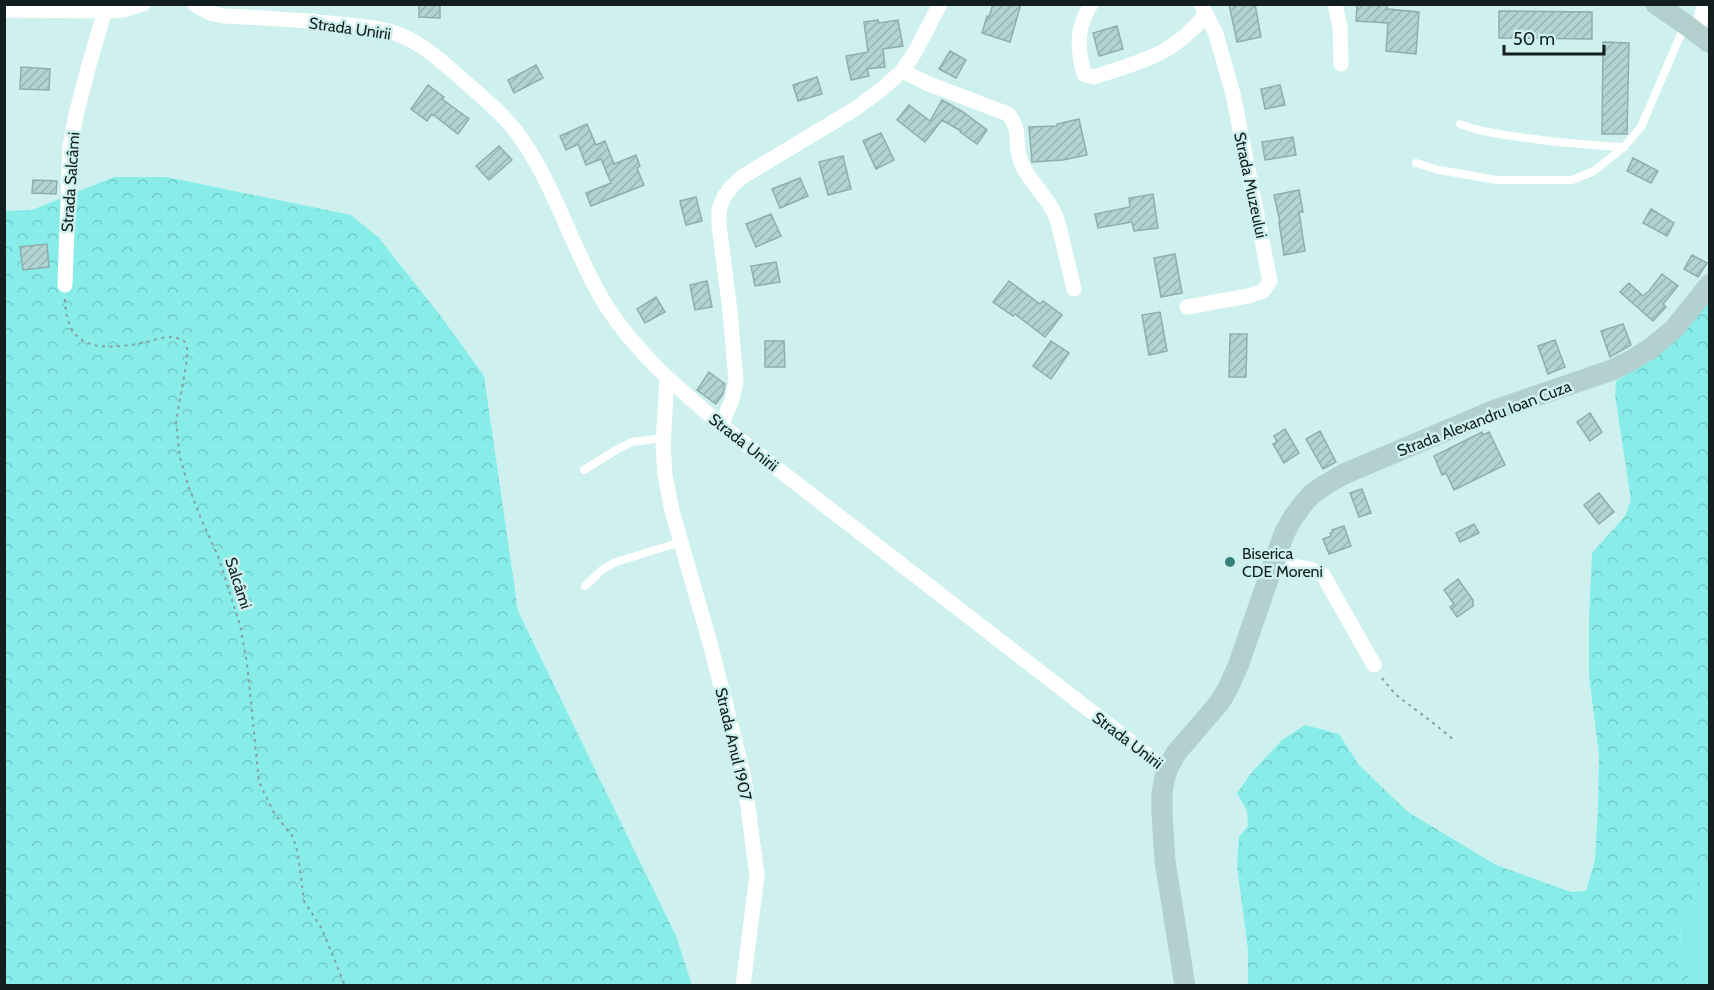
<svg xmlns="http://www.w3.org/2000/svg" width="1714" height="990" font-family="Cabin,sans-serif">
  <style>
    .green { fill: #88ede9 }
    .forest { fill: url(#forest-crowns) }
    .building { fill: url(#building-hatch); stroke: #8daead; stroke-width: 1.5 }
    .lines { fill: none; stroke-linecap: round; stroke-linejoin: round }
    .path { stroke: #86a09f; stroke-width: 2; stroke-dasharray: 3 4.5; stroke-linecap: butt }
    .service { stroke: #fff; stroke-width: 8 }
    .minor { stroke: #fff; stroke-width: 15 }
    .secondary { stroke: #b4d0ce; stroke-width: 21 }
    .poi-dot { fill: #38807e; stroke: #cef1ef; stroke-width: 2 }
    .labels { text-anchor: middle; stroke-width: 5; stroke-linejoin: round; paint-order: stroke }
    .street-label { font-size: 16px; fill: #121f1e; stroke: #cef1ef }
    .poi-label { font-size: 16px; fill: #121f1e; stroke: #cef1ef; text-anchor: start }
  </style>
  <defs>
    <pattern id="forest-crowns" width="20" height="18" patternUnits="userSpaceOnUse" patternTransform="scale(1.5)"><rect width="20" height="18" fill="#88ede9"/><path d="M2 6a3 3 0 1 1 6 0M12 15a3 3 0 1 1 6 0" fill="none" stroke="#74cbc7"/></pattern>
    <pattern id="building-hatch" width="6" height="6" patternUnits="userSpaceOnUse" patternTransform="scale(1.5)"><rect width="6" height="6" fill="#b1d3d1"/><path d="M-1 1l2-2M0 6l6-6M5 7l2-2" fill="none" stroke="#97b5b3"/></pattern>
  </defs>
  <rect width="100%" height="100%" fill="#cef1ef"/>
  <!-- green -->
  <path class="green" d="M1709 861V985H1690L1681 945 1680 926Z"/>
  <!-- forest -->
  <path class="forest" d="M114 177H167L351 215 379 238 443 319 484 376 518 611 676 936 692 985 5 986V211L32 210Z
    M1709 293 1710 861 1680 926 1681 945 1690 985H1248V950L1237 866 1239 837 1248 826 1247 811 1237 793 1252 772 1282 740 1305 725 1339 734 1359 765 1408 812 1496 865 1571 892 1586 891 1595 860 1598 806 1599 755 1589 676V619L1592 553 1625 516 1631 500 1615 395 1616 381 1627 374Z"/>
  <!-- building -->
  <path class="building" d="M419 4H440V18L419 17Z
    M993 4H1021L1010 42 982 33 987 16 989 17Z
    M1229 4H1255L1261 37 1237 42Z
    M1357 4H1387V9L1419 12 1416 54 1386 51 1388 23 1356 21Z
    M1499 11 1592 12V39L1499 38Z
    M878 20 879 23 898 20 903 46 883 49 885 67 867 69 869 76 851 80 846 56 868 52 864 22Z
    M1117 26 1123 49 1099 56 1093 33Z
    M1603 42 1629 43 1627 134H1602Z
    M950 51 966 60 956 78 939 69Z
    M536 65 543 78 514 93 508 80Z
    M21 67 50 69 49 90 20 89Z
    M817 77 822 94 798 101 793 85Z
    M428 85 444 97 442 99 469 119 458 134 432 114 427 121 411 109Z
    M1280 85 1285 105 1265 109 1261 89Z
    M942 100 963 112 987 130 977 144 960 132 961 131 942 120 925 142 897 120 909 105 930 121Z
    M1079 119 1087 155 1063 160 1032 162 1029 127 1057 126V124Z
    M587 124 596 145 605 141 614 164 636 155 640 166 637 168 644 185 591 206 586 193 611 183 601 159 586 165 578 144 566 150 560 136Z
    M881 133 894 160 876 169 863 141Z
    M1293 137 1296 155 1265 160 1262 142Z
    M499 146 512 160 489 180 476 166Z
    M843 156 851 189 828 195 819 162Z
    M1633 158 1658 171 1651 183 1627 171Z
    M800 178 808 196 780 208 772 189Z
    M33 180 57 181 56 194 32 193Z
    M1299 190 1303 212H1299L1305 251 1284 255 1279 222H1280L1274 195Z
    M1153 194 1158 228 1134 231 1132 222 1098 228 1095 214 1130 207 1129 198Z
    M696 197 702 221 686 225 680 201Z
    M1651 209 1674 223 1667 236 1643 223Z
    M771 214 781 236 756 247 746 224Z
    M47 244 49 267 23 270 20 247Z
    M1175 254 1182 293 1161 297 1154 258Z
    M1692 255 1707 263 1698 277 1684 269Z
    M776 262 780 282 755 286 751 266Z
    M1662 274 1678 286 1663 304 1666 307 1653 321 1620 292 1629 283 1643 296 1649 291Z
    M707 281 712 307 695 310 690 285Z
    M1009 281 1040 304 1043 301 1062 315 1045 337 1015 314 1013 316 993 302Z
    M656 297 665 312 645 323 637 309Z
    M1160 312 1167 351 1149 355 1142 315Z
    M1623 324 1631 345 1610 357 1601 331Z
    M1230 334H1247L1246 377H1229Z
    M1555 340 1565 367 1548 374 1538 346Z
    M765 341H784L785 367H765Z
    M1051 341 1069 353 1051 379 1033 366Z
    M709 372 725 384 723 394 716 404 697 390Z
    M1590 413 1602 432 1590 441 1577 422Z
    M1285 429 1299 453 1284 463 1273 444 1277 442 1274 436Z
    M1320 431 1336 462 1323 469 1306 439Z
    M1482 432 1483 435 1489 432 1505 465 1454 490 1446 473 1442 475 1434 456Z
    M1362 489 1371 513 1359 517 1350 493Z
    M1599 493 1614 512 1599 524 1584 505Z
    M1474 524 1479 533 1460 542 1456 533Z
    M1344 526 1351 546 1329 554 1323 539 1331 536 1330 533 1333 532 1332 530Z
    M1458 579 1473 600V606L1457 617 1450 607 1454 604 1444 590Z"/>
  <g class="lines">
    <!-- path -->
    <path class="path" d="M65 299C66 352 102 350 143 343 151 341 162 337 171 337 175 337 180 339 184 341L187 348V360L176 422 180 458 189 488 202 521 218 556 240 625 247 663 259 782 274 813 293 837 298 854 304 901 322 929 345 986
      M1382 678 1395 694 1437 726 1455 741"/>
    <!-- service -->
    <path class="service" d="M1460 124C1486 134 1514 136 1541 140 1569 143 1597 146 1624 147
      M1416 163 1439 170 1497 180H1572L1594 171 1624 147 1641 127 1684 27
      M584 470 616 450 632 442 663 438
      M585 586 603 569 616 562 681 542"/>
    <!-- minor -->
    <path class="minor" d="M194 4 210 13 224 16C265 18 306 20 347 25 365 27 383 28 400 35 425 45 443 63 463 80 481 96 500 111 515 130 555 183 571 248 605 304 636 353 678 388 721 425L1167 770
      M1091 4C1076 29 1077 47 1084 74L1094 77C1141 61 1173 56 1206 14
      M1335 4 1340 27 1341 64
      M4 10 105 11 123 10 143 4
      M1697 32 1705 4
      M902 71 929 84 1008 114C1023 132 1013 142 1021 162 1029 183 1048 196 1056 217 1059 224 1060 232 1062 239 1066 256 1070 273 1074 289
      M65 285 70 146 76 115 89 65 107 4
      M1187 307 1248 296 1263 291 1270 281 1233 94 1216 34 1201 4
      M667 378 663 446 665 475 672 511 710 643 744 777 757 875 743 986
      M721 425 732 400 736 381 730 311 719 225V210L724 197 732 186 742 177 855 109 882 89 902 71 915 52 940 4
      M1274 562 1313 570 1323 575 1374 665"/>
    <!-- secondary -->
    <path class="secondary" d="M1656 4 1685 24 1710 43
      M1185 986 1165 861 1162 814V794L1164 781 1167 770 1176 753 1220 702 1228 688 1238 666 1284 534 1292 519 1303 504 1312 494 1325 485 1344 474 1495 410 1612 370 1632 360 1651 348 1674 329 1710 284"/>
  </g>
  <!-- markers -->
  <circle class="poi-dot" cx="1230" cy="562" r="6"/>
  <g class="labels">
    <!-- street labels -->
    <g class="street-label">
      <text transform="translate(350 28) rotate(8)" y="6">Strada Unirii</text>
      <text transform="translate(70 182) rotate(-86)" y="6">Strada Salcâmi</text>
      <text transform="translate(1251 185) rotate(78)" y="6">Strada Muzeului</text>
      <text transform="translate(1484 418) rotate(-21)" y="6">Strada Alexandru Ioan Cuza</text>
      <text transform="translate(744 442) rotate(38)" y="6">Strada Unirii</text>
      <text transform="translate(239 583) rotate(72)" y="6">Salcâmi</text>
      <text transform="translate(1128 740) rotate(37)" y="6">Strada Unirii</text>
      <text transform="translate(734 744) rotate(77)" y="6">Strada Anul 1907</text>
    </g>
    <!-- poi labels -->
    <g class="poi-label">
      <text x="1242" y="559">Biserica<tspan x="1242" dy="18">CDE Moreni</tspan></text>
    </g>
  </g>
  <!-- border -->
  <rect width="1714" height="990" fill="none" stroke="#121f1e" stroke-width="12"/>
  <!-- scale -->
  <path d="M1504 45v9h100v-9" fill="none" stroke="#121f1e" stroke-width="3"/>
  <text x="1513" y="45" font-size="18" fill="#121f1e" stroke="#cef1ef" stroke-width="4.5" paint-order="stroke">50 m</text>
</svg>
